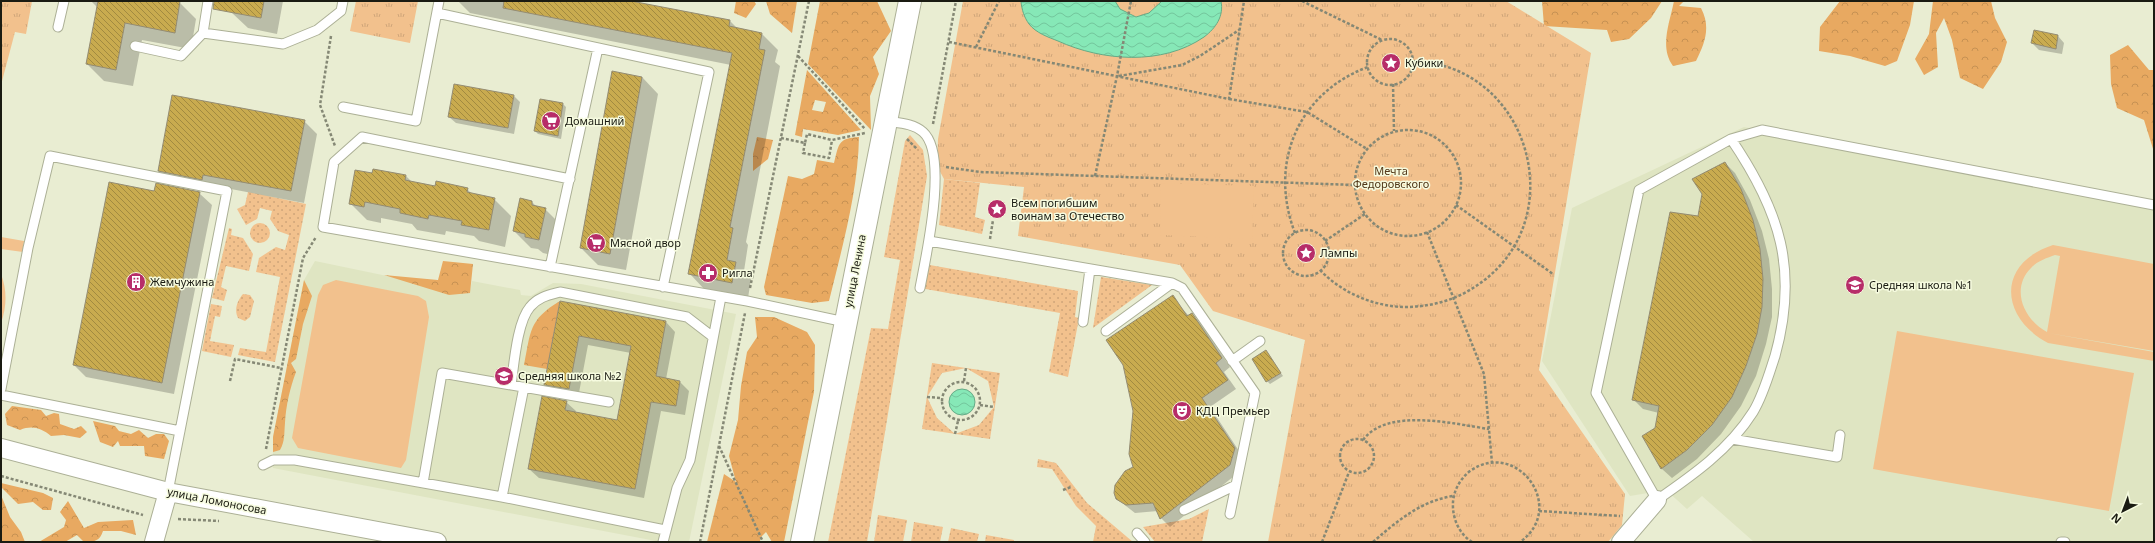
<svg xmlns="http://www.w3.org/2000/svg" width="2155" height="543" font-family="'Noto Sans',sans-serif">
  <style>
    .built { fill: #dfe5c2 }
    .grass { fill: url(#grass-dots); fill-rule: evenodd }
    .forest { fill: url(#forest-crowns); fill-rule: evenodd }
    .park { fill: url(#park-tufts) }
    .pitch { fill: #f2c18d; fill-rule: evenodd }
    .water { fill: url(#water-waves); stroke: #66aa86 }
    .shadow { fill: #0003 }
    .building { fill: url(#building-back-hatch); stroke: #948c73 }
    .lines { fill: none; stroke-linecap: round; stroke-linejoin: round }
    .service-casing { stroke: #acb096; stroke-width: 11 }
    .minor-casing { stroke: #acb096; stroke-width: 20 }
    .tertiary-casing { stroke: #acb096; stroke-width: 24 }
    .path { stroke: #858875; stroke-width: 2.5; stroke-dasharray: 3 2; stroke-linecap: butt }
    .service { stroke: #fff; stroke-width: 9 }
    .minor { stroke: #fff; stroke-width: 18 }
    .tertiary { stroke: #fff; stroke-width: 22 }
    .labels { text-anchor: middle; stroke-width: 3; stroke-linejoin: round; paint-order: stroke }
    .poi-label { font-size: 11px; fill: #1a1b12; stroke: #f6fbdf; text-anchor: start }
    .park-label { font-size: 11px; fill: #523819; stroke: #f6fbdf }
    .street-label { font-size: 11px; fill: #1a1b12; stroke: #f6fbdf }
  </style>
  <defs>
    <pattern id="grass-dots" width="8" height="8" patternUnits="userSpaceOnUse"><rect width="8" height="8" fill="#f2c18d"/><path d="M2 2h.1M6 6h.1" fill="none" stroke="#cfa579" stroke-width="1.8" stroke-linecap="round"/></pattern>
    <pattern id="forest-crowns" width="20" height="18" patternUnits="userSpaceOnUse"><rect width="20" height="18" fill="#e8a961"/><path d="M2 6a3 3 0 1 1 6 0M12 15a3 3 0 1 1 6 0" fill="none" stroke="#c69153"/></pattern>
    <pattern id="park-tufts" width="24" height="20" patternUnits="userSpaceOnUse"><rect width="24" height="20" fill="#f2c18d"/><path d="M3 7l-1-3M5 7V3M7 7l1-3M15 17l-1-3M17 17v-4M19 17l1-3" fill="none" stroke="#cfa579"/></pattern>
    <pattern id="water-waves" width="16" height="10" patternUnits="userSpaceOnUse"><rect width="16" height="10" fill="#86e8b7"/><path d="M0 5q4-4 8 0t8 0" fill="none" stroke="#73c69c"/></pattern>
    <pattern id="building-back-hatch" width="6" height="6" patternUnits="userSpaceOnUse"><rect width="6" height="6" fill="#c9ab4f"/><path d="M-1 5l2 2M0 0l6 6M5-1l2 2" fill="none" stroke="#a28a40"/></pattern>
  </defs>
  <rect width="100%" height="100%" fill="#e9edd2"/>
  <!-- built -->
  <path class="built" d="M1744 127 2154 210V542H1754L1702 496 1687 509 1666 490 1630 496 1542 361 1572 208Z
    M315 261 469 293 472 281 520 290 521 295 531 296 553 283 581 284 736 314 689 542H661L273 468V437L304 280Z"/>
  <!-- grass -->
  <path class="grass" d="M910 135 923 150 927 176 867 542H828L871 328 888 329 900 260 884 257 905 141Z
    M944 179 980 183 975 217 985 220 982 234 939 225Z
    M248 192 306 204 275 362 238 355 240 348 266 352 280 277 256 272 259 258 276 247 285 250 289 235 278 231 270 219 272 211 260 208 257 219 246 225 237 209 245 205Z
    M250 233a10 10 0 1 1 20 0a10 10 0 1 1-20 0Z
    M229 228 232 229 231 235 243 238 253 254 249 271 226 266 221 287 227 290 224 301 212 298Z
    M924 264 1078 291 1075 317 1079 318 1068 377 1049 372 1060 313 920 288Z
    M1101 277 1152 285 1093 328Z
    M243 294 250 295 254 301 250 317 245 321 238 318C234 310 237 301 243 294Z
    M211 304 222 306 220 317 215 316 210 341 234 345 231 357 202 351Z
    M932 363 1000 373 990 439 922 429ZM966 368 988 381 994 407 979 425 955 434 937 418 927 397 942 373Z
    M1038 459 1056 463 1087 503 1133 542H1093L1096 526 1076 506 1052 469 1037 467Z
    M1209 509 1202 542H1155L1143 527 1189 519Z
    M878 515 907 520 903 542H874Z
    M914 522 943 527 940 542H911Z
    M951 528 979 534 977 542H948Z
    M986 535 1014 540V542H985Z"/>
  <!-- forest -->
  <path class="forest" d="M736 1H754L756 4 746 18 734 13Z
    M766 1H797L792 33 770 14Z
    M820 1H877L891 31 873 57 879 74 870 96 871 130 808 64Z
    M1542 1H1662L1651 18 1629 39 1611 42 1607 30 1544 26Z
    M1674 1H1684L1679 6 1701 8C1711 27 1705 43 1696 61L1673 66C1659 47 1670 22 1674 1Z
    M1840 1H1914L1910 25 1897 61 1885 66 1850 56 1819 51 1820 27Z
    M1933 1H1991L1995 18 2007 42 2001 62 1983 89 1960 78 1952 40 1944 18 1936 33 1938 67 1924 75 1915 59 1929 34Z
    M2128 45 2149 70H2154V152L2144 120 2117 108 2111 84 2110 55Z
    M807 70 861 130 838 135 803 129 802 137 795 135ZM815 100 826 102 823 112 812 110Z
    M757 137 773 140 768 159 753 171V154Z
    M859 137C858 192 842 248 829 301L812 303 766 295 764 287 788 176 802 179 814 174 817 160 834 163C839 145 837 138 859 137Z
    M443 261 473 264 470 293 449 295 384 275 438 280Z
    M304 280 312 296 303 324 296 359 291 363 296 372C290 388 286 405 285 423 284 434 285 441 280 450L273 452V437Z
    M560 301 547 369 524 365C531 332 528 320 560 301Z
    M755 317H774L807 332 815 345 814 392 784 542H772L766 532 760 538V542H707L724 474 736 482 729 456 738 420 741 386 747 352 757 337Z
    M12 406 41 410 46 416 54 413 59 414 60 424 74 429 81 426 87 432 80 438 64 435 51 436C41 428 32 425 20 430L7 425 5 414Z
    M93 421 115 426 119 431 131 434 139 430 148 438 156 434H164L169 441 164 459 145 456 144 446H120L118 441 113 447 100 442Z
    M1 483 43 493 53 498 51 510H43L33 502 18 504 1 487Z
    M1 495 10 517 21 532 25 542H1Z
    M68 501 84 528 98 522 133 520 136 535 121 531H103C100 541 94 542 84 542L77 535 65 542H39L64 527 66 520 60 512Z"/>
  <!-- park -->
  <path class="park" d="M1 1H32L26 34 15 32 1 85Z
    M356 1H418L410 43 350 31Z
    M963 1H1506L1591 53 1539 370 1625 494 1622 525 1608 542H1268L1305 340 1213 311 1180 265 1018 236 1024 187 944 179 937 166 938 139Z"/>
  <!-- pitch -->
  <path class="pitch" d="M1321 1H1360L1353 16Z
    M1161 183 1254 186 1252 239 1160 235Z
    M1 237 24 241 23 252 1 249Z
    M2053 245 2154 264V351L2048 333 2154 352V361L2048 343C1999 317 1997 263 2053 245ZM2055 255 2060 256 2047 332C2024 320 2010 289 2031 268 2037 261 2047 258 2055 255Z
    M1 274C7 290 7 306 1 323Z
    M336 280 418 296 426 301 429 317 406 460 401 468 298 448 292 438 318 295 323 285Z
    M1897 331 2134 373 2109 511 1873 469Z"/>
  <!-- water -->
  <path class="water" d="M1115 1 1120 9 1136 17 1149 13 1162 1H1221C1224 16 1216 28 1204 37 1162 66 1102 61 1058 41 1048 37 1036 33 1029 24 1024 17 1022 10 1021 2Z
    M949 402a13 13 0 1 1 26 0a13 13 0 1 1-26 0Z"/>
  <!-- shadow -->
  <path class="shadow" d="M91 1H170L180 3 196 19 191 49 142 40 133 86 104 81 87 64 98 8Z
    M233 1H283L277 34 248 28 231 12Z
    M458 1H626L730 21 738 29 762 34 778 50 775 62 780 66 746 242 748 245 744 271 751 279 748 298 705 290 690 274 731 65 470 13Z
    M2035 31 2058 36 2064 43 2062 54 2039 50 2032 43Z
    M642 77 658 94 626 270 598 265 581 248Z
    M514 96 520 102 514 134 456 123 449 117Z
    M563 104 566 107 561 139 538 134 535 131Z
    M304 121 317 134 304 203 215 186 171 183 159 171Z
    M1725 163 1735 173 1750 200 1762 231 1769 259 1772 289V317L1766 344 1756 376 1741 406 1721 434 1697 459 1672 478 1662 469 1644 436 1656 428 1659 413 1643 409 1633 399 1698 217Z
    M373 174 406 176 412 182 436 187 467 189 473 195 494 199 511 216 505 247 479 241 474 236 446 231 445 235 417 230 412 224 381 218V223L367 220 350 203Z
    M155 192 199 193 212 205 174 394 86 377 74 365Z
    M532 202 538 208 545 209 562 226 556 256 543 253 538 249 531 248 514 231Z
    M1172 297 1189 316 1192 314 1200 323 1230 367 1224 372 1236 389 1210 407 1243 457 1238 473 1170 527 1161 518 1158 511 1135 513 1117 499 1134 467Z
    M560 302 666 322 675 332 666 379 680 382 689 391 685 415 661 411 644 498 539 478 529 469 566 402 576 411 575 413 618 421 631 353 588 345 578 398 554 394 545 384Z
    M1266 351 1283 376 1270 384 1267 381Z"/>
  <!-- building -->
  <path class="building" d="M98 1H180L175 33 125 23 116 70 86 64Z
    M214 1H264L261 18 213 9Z
    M504 1H631L730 20 729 26 762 33 759 49 765 50 730 227 733 228 727 260 736 262 732 283 688 274 732 53 503 8Z
    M2034 30 2058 35 2056 49 2031 43Z
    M612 71 642 77 610 254 580 248Z
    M454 84 514 95 508 128 448 117Z
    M172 95 305 120 291 191 203 175 202 180 158 171Z
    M540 99 563 103 558 136 534 131Z
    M1725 162 1741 189 1753 220 1760 249 1763 279 1762 307 1757 334 1746 366 1732 397 1712 425 1687 450 1661 469 1642 436 1655 428 1659 406 1632 400 1670 212 1698 216 1702 194 1692 179Z
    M373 169 406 175 405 180 435 186 436 181 468 188 467 192 495 198 489 230 461 225 462 221 429 215 428 219 400 213V209L365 202 364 207 349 204 355 170 372 173Z
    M109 182 154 191 156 183 200 192 162 383 73 365Z
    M520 198 532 201V205L546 208 539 240 525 237V234L513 231Z
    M1173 295 1187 316 1192 313 1222 358 1216 363 1228 380 1202 398 1235 448 1230 465 1160 519 1153 503 1126 505 1116 499 1114 493 1115 485 1125 471 1133 467 1129 454 1133 411 1123 365 1106 340Z
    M560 301 666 321 656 376 680 381 676 406 651 402 635 489 528 469 542 396 567 401 565 410 617 420 631 346 579 336 569 389 544 385Z
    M1266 350 1281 373 1266 382 1252 359Z"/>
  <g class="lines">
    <defs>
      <path id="service" d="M437 13 709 72 663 287
        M58 27 64 1
        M203 33 208 1
        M135 46 181 56 203 33 283 44 317 30 341 11 343 1
        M343 107 416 121 439 1
        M886 121C898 123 913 123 923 132 949 155 926 256 920 288
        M1731 139C1780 211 1799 270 1775 356 1769 374 1763 396 1753 412 1729 450 1693 475 1657 500L1596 393 1639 190 1731 139 1762 130 2154 205
        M570 179 362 137 334 162 323 227 747 301 845 322
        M929 241 1172 283 1182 288 1255 393 1230 514
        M550 267 598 48
        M1083 322 1090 269
        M1106 331 1172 283
        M1232 361 1260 341
        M511 385C514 365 517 322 530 307 538 297 549 295 560 292L687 317 713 337
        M1 389 28 248 50 156 227 191 168 492
        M1 395 180 431
        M1732 439 1837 457 1840 435
        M263 465 273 460H295L502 497 665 530
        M423 483 442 373 609 402
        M502 497 524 387
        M1184 510 1236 485
        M1137 533 1145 542
        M663 542 677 488 690 460 721 297
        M2061 542H2065"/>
      <path id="minor" d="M1 448 168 492 437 542
        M154 542 168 492
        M1621 542 1657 500"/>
      <path id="tertiary" d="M802 542 910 1"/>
    </defs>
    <!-- service casing -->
    <use href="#service" class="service-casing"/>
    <!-- minor casing -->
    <use href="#minor" class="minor-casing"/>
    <!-- tertiary casing -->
    <use href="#tertiary" class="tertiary-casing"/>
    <!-- path -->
    <path class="path" d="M1302 1 1382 40
      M331 36 320 105 335 146
      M1367 62a23 23 0 1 1 46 0a23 23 0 1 1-46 0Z
      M949 42 1229 99 1244 1
      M976 47 999 1
      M798 56 865 129
      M1119 76 1182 65 1200 56 1239 30
      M1393 84 1394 131
      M1229 99 1307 112 1367 149
      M933 124 956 1
      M1355 183a53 53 0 1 1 106 0a53 53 0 1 1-106 0Z
      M781 138 805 143 807 134 832 140 865 133
      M907 139 917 149
      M805 143 803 153 829 158 832 140
      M946 167 980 172 1355 185
      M1095 176 1117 76 1131 1
      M1456 205 1553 274
      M1283 253a23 23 0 1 1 46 0a23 23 0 1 1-46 0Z
      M1427 232 1484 374 1492 463
      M1295 233C1268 163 1298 93 1368 67
      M990 239 993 220
      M1325 241 1365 214
      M1320 270C1342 293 1373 306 1404 307 1429 307 1453 301 1473 288 1575 225 1532 65 1413 61
      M750 288 809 1
      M230 381 235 359 281 368
      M964 381 966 368
      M942 401a19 19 0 1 1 38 0a19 19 0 1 1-38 0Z
      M927 397 941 398
      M980 405 994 407
      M955 434 958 421
      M1340 456a17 17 0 1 1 34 0a17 17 0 1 1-34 0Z
      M1363 440C1387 407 1454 424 1489 429
      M719 446 763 542
      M266 449 303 258 316 237
      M1 476 143 515
      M1063 490 1071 487
      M1539 511 1620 516
      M178 519 219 521
      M700 542 745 313
      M1322 542 1349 472
      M1373 542C1397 521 1421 501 1453 496
      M1472 542C1459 534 1452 518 1453 502 1454 490 1460 479 1470 471 1517 438 1568 508 1520 542"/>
    <!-- service -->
    <use href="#service" class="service"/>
    <!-- minor -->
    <use href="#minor" class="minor"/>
    <!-- tertiary -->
    <use href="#tertiary" class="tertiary"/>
  </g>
  <!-- icons -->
  <defs>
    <symbol id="sight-disc" viewBox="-11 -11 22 22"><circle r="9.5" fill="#b72d69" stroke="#f6fbdf"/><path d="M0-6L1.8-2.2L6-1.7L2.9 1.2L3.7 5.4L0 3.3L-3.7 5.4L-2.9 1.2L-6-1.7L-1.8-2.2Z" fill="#fff"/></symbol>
    <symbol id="supermarket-disc" viewBox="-11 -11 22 22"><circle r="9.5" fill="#b72d69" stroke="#f6fbdf"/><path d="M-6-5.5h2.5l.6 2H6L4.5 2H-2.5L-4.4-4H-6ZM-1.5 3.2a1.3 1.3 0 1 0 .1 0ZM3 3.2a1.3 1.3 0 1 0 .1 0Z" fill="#fff"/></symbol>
    <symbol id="pharmacy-disc" viewBox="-11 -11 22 22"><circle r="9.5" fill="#b72d69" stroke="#f6fbdf"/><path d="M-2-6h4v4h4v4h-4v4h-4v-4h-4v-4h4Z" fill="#fff"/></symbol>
    <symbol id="building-disc" viewBox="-11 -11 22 22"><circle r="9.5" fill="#b72d69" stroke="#f6fbdf"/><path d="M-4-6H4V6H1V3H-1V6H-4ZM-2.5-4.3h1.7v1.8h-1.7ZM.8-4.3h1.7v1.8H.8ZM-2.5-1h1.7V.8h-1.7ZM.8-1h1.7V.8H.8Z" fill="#fff"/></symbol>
    <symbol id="school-disc" viewBox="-11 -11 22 22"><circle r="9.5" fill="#b72d69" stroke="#f6fbdf"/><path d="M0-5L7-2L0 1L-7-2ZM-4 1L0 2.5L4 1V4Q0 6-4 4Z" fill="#fff"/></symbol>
    <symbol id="theatre-disc" viewBox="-11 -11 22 22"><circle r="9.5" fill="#b72d69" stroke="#f6fbdf"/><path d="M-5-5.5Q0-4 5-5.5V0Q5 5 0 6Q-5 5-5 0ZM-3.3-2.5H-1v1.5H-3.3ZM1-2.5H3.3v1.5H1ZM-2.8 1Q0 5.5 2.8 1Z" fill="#fff"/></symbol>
  </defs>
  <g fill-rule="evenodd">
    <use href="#sight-disc" x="1380" y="52" width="22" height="22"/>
    <use href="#supermarket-disc" x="540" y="110" width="22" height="22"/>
    <use href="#sight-disc" x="986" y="198" width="22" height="22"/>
    <use href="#supermarket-disc" x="585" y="232" width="22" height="22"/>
    <use href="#sight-disc" x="1295" y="242" width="22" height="22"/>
    <use href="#pharmacy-disc" x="697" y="262" width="22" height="22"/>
    <use href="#building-disc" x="125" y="271" width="22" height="22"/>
    <use href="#school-disc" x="1844" y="274" width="22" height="22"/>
    <use href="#school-disc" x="493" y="365" width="22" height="22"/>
    <use href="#theatre-disc" x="1171" y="400" width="22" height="22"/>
  </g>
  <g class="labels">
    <!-- poi labels -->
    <g class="poi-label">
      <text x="1405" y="67">Кубики</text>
      <text x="565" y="125">Домашний</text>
      <text x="1011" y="207">Всем погибшим<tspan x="1011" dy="13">воинам за Отечество</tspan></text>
      <text x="610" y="247">Мясной двор</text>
      <text x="1320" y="257">Лампы</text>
      <text x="722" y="277">Ригла</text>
      <text x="150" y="286">Жемчужина</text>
      <text x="1869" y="289">Средняя школа №1</text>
      <text x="518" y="380">Средняя школа №2</text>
      <text x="1196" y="415">КДЦ Премьер</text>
    </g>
    <!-- park labels -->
    <g class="park-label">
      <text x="1391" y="175">Мечта<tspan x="1391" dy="13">Федоровского</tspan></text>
    </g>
    <!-- street labels -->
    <g class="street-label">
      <text transform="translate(855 271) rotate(-79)" y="4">улица Ленина</text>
      <text transform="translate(217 501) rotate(11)" y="4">улица Ломоносова</text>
    </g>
  </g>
  <!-- border -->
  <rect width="2155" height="543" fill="none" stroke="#1a1b12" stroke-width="4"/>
  <!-- north arrow -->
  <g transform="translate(2123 511) rotate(222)" stroke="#f6fbdf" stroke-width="3" paint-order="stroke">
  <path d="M0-3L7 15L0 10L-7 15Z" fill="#1a1b12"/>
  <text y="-6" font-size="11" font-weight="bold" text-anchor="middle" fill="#1a1b12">N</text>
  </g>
</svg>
